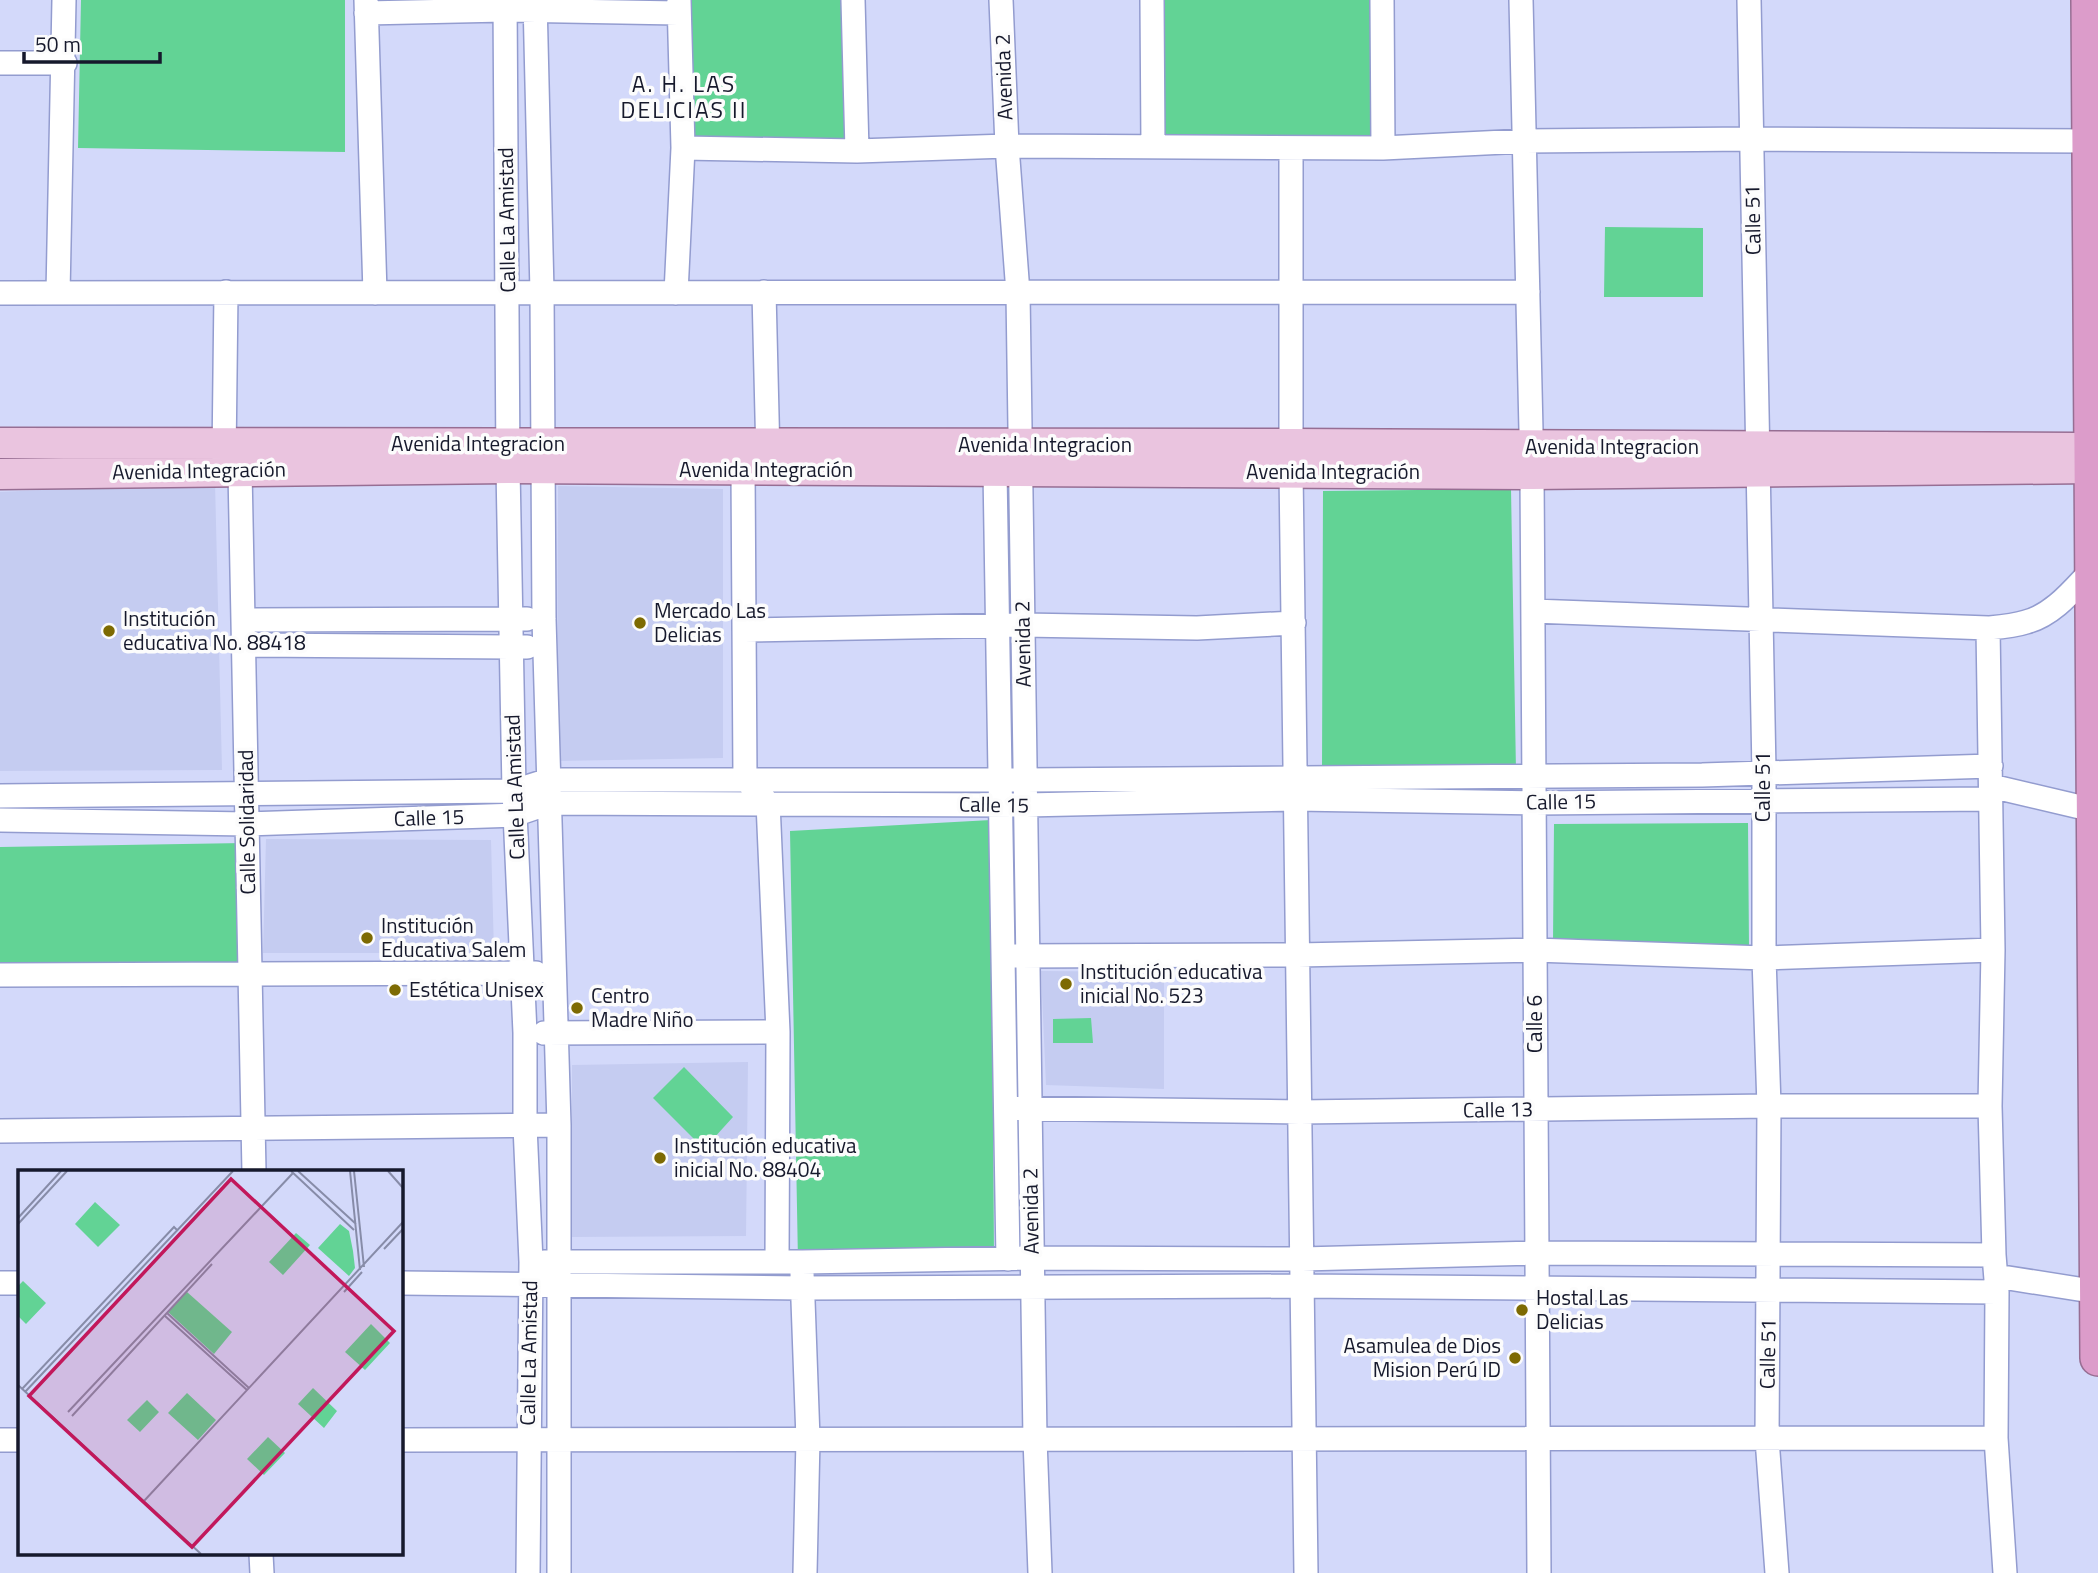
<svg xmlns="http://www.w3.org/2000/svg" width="2098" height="1573" font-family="'Titillium Web',sans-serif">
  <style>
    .built { fill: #c5ccf1 }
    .green { fill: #62d395 }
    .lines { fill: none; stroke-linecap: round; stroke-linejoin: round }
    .minor-casing { stroke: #939ccf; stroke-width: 26 }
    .major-casing { stroke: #976e93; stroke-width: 33 }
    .highway-casing { stroke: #976e93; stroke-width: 38 }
    .minor { stroke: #fff; stroke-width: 23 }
    .major { stroke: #eac4df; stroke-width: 30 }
    .highway { stroke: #dc9cca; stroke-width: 35 }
    .poi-dot { fill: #7d6a02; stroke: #fcfcfc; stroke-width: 2.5 }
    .labels { text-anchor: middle; stroke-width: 7; stroke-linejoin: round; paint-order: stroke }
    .street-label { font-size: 21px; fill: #16192c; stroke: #fcfcfc }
    .poi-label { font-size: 21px; fill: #16192c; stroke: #fcfcfc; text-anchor: start }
    .neighbourhood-label { font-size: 23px; letter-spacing: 2px; fill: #16192c; stroke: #fcfcfc }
    .inset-road { fill: none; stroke: #878ca8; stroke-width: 2 }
    .view { fill: #c2185b; fill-opacity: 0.15; stroke: #c2185b; stroke-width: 3.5 }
    .inset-edge { fill: none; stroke: #16192c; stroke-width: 3.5 }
  </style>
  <rect width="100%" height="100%" fill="#d3d9fa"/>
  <!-- built -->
  <path class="built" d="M215 482 222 770 0 771V492Z
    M558 486 723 489V758L557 761Z
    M266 839 491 840 494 953H263Z
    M1041 971 1164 972V1089L1046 1085Z
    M748 1062 746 1236 572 1237V1065Z"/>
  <!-- green -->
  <path class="green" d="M81 0H345V152L78 148Z
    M692 0H843L846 142 692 141Z
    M1161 0H1375V142L1159 141Z
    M1605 227 1703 228V297H1604Z
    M1511 489 1516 771 1322 770 1323 491Z
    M991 820 994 1256 798 1261 790 831Z
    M1748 823 1749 948 1553 942 1554 824Z
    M244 843 246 975H0V847Z
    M1091 1018 1093 1043H1053V1019Z
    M684 1067 733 1117 704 1149 653 1098Z"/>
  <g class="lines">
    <defs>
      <path id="minor" d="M366 0 375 293
        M505 0 508 468 514 791 525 1033V1126L531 1262 528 1573
        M535 0 542 292 544 619 559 1125V1573
        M853 0 857 151
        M1001 0 1007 146 1018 293 1035 1439 1040 1573
        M1152 0 1153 147
        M1382 0 1383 148
        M1521 0 1532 474 1539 1573
        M1749 0 1764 771V958L1769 1106 1767 1439 1777 1573
        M366 13 504 10 678 13
        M0 63H65
        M683 148 857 151 1007 146 1383 148 1525 141 1751 139 2089 141
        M1291 148V472L1306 1573
        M764 292 768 457
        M0 293 1528 292
        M58 293 64 0
        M676 293 683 148 679 0
        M224 457 226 292
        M743 470 745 779 768 803 778 1032 777 1261
        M240 471 254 1172
        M995 471 1008 1259
        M1533 611 1988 628C2000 627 2014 626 2026 622 2053 615 2073 590 2091 571
        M243 620 527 619
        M1988 628 1993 950 1990 1106 1994 1255 1997 1292 1996 1438 2005 1573
        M744 630 1023 625 1197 628 1294 623
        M243 645 527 647
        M1991 786 2093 810
        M0 796 514 791 549 780H1025L1702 775 1991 766
        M0 820 247 824 514 815 549 803 1026 805 1296 799 1534 803 1990 799
        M1003 956 1298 955 1535 950 1764 958 1993 950
        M0 975 536 973
        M544 1033 778 1032
        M1006 1108 1300 1112 1769 1106H1990
        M0 1131 559 1125
        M544 1262H802L1032 1258 1302 1259 1537 1253 1994 1255
        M802 1273 808 1439 805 1573
        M1996 1276 2097 1292
        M0 1283H19
        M401 1283 801 1288 1302 1286 1997 1292
        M0 1440H19
        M401 1440 1996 1438
        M261 1554 262 1573"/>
      <path id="major" d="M0 443 1291 444 2076 448
        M0 474 508 468 1532 474 2091 468"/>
      <path id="highway" d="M2089 0 2098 1358"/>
    </defs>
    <!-- minor casing -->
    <use href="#minor" class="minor-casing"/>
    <!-- major casing -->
    <use href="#major" class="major-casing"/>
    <!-- highway casing -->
    <use href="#highway" class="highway-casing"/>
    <!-- minor -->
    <use href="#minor" class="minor"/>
    <!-- major -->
    <use href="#major" class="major"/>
    <!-- highway -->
    <use href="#highway" class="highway"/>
  </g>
  <!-- markers -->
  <g class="poi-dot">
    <circle cx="640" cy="623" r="7"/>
    <circle cx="109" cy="631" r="7"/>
    <circle cx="367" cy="938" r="7"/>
    <circle cx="1066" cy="984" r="7"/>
    <circle cx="395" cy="990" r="7"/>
    <circle cx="577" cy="1008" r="7"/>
    <circle cx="660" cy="1158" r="7"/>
    <circle cx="1522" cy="1310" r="7"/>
    <circle cx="1515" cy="1358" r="7"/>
  </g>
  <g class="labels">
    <!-- street labels -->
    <g class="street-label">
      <text transform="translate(1004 77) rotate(-92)" y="7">Avenida 2</text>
      <text transform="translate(507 220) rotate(-91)" y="7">Calle La Amistad</text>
      <text transform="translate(1753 220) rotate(-91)" y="7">Calle 51</text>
      <text x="478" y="451">Avenida Integracion</text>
      <text x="1045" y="452">Avenida Integracion</text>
      <text x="1612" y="454">Avenida Integracion</text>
      <text x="766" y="477">Avenida Integración</text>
      <text transform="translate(199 471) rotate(-1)" y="7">Avenida Integración</text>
      <text x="1333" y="479">Avenida Integración</text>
      <text transform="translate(1023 644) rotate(-91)" y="7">Avenida 2</text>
      <text transform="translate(515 787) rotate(-92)" y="7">Calle La Amistad</text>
      <text transform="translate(1763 787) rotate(-90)" y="7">Calle 51</text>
      <text transform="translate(1561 802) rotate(-1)" y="7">Calle 15</text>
      <text transform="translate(994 805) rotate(1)" y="7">Calle 15</text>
      <text transform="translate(429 818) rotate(-2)" y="7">Calle 15</text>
      <text transform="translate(247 822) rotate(-91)" y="7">Calle Solidaridad</text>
      <text transform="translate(1535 1024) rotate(-90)" y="7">Calle 6</text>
      <text transform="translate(1498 1110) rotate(-1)" y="7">Calle 13</text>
      <text transform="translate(1031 1211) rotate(-91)" y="7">Avenida 2</text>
      <text transform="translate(529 1353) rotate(-89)" y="7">Calle La Amistad</text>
      <text transform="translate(1768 1354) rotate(-89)" y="7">Calle 51</text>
    </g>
    <!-- poi labels -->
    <g class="poi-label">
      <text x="654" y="618">Mercado Las<tspan x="654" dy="24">Delicias</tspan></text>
      <text x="123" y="626">Institución<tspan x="123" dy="24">educativa No. 88418</tspan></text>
      <text x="381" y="933">Institución<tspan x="381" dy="24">Educativa Salem</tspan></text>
      <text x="1080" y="979">Institución educativa<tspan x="1080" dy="24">inicial No. 523</tspan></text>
      <text x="409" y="997">Estética Unisex</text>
      <text x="591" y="1003">Centro<tspan x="591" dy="24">Madre Niño</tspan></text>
      <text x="674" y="1153">Institución educativa<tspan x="674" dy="24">inicial No. 88404</tspan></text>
      <text x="1536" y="1305">Hostal Las<tspan x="1536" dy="24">Delicias</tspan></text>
      <text x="1501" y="1353" text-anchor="end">Asamulea de Dios<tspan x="1501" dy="24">Mision Perú ID</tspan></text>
    </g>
    <!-- neighbourhood labels -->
    <g class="neighbourhood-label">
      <text x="684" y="92">A. H. LAS<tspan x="684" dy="26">DELICIAS II</tspan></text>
    </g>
  </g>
  <!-- overview -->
  <g transform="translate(18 1170)">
    <rect width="385" height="385" fill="#d3d9fa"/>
    <path d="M77 32 102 55 80 77 57 54ZM322 54 331 61 335 81 337 98 331 106 300 78ZM278 63 292 75 265 105 251 92ZM5 111 28 133 8 154 0 146V116ZM169 122 214 162 196 184 150 142ZM353 154 372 173 347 200 327 182ZM295 218 319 241 306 258 280 234ZM169 223 198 250 180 270 150 243ZM129 230 141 242 122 262 109 250ZM250 267 267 283 246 305 229 289Z" fill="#62d395"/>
    <path class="inset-road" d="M273 1 336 60M280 1 338 54M332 1 342 100M336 1 346 97M370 1 385 18M0 48 43 1M0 54 49 1M366 79 385 59M326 122 344 102M149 143 231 218M147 146 229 220M0 215 183 384M4 219 156 57 160 61M7 222 215 1M50 242 275 3M54 246 194 94M126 331 385 52"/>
    <path class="view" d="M213 9 376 161 174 377 11 226Z"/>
    <rect width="385" height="385" class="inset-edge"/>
  </g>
  <!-- scale -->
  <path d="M24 52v10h136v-10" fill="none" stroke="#16192c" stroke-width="3.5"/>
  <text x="35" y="52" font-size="21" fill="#16192c" stroke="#fcfcfc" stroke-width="5" paint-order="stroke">50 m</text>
</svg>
